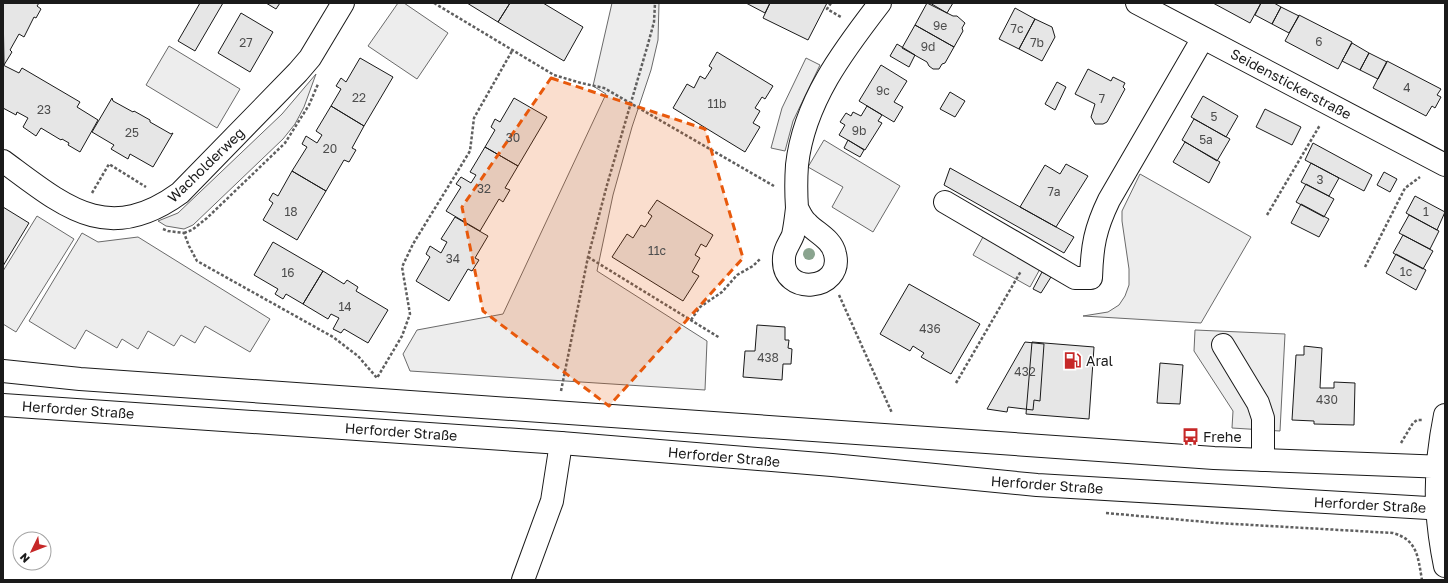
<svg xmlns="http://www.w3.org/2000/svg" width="1448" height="583" font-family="'Golos Text',sans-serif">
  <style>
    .built { fill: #ededed; stroke: #6a6a6a }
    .building { fill: #e6e6e6; stroke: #1a1a1a }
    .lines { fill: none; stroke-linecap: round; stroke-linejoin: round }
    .minor-casing { stroke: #1a1a1a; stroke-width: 24 }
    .major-casing { stroke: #1a1a1a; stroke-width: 24 }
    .path { stroke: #5f5f5f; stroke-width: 2.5; stroke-dasharray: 3 2; stroke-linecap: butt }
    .minor { stroke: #fff; stroke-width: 22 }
    .major { stroke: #fff; stroke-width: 22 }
    .tree { fill: #8aa48f }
    .marked { fill: #e8590c; fill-opacity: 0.2; stroke: #e8590c; stroke-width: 3; stroke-dasharray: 8 5; stroke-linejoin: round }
    .labels { text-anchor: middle; stroke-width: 3; stroke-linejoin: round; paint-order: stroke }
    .number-label { font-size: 12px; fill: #4d4d4d }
    .street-label { font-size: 14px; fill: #1a1a1a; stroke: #fff }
    .poi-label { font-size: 14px; fill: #1a1a1a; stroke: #fff; text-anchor: start }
  </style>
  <rect width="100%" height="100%" fill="#fff"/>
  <!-- built -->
  <path class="built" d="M398 3H404L448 33 417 79 368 46Z
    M612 3H659L658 40 651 70 632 127 613 195 597 271 707 341 705 390 410 371 403 354 417 330 503 314 606 94 593 86Z
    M169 46 240 89 217 128 146 85Z
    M806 58 820 65 793 121 785 151 771 148 782 108Z
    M316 74 304 107 295 124 283 139 193 225 184 229 166 226 158 221 178 213 282 114Z
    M824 140 900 186 873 232 832 207 843 187 808 167Z
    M1140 174 1251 237 1201 323 1083 316 1108 312 1119 305 1125 296 1129 285V269L1122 221V211Z
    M37 216 74 239 16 332 3 324V271Z
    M82 233 98 242 138 237 270 319 250 352 205 326 195 343 181 335 174 346 148 331 138 349 122 339 117 348 86 330 75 349 29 321Z
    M983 237 1040 269 1030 287 973 255Z
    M1195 330 1285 334 1280 431 1232 428 1233 411 1194 351Z"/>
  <!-- building -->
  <path class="building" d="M3 3H39L37 6 41 9 36 18 34 17 24 37 19 34 10 50 12 52 4 65Z
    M200 3H223L195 51 178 41Z
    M266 3H280L276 9Z
    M467 3H510L498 22Z
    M510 3H543L583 27 564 61 498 22Z
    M746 3H770L765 13Z
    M770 3H827L808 40 763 18Z
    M927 3 953 16H957L965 23 962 28 963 31 954 47 915 25Z
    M930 3H953L947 13Z
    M1213 3H1261L1250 23Z
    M1261 3H1274L1281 7 1272 24 1255 15Z
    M1281 7 1299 16 1289 33 1272 24Z
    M1015 8 1035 19 1019 49 999 39Z
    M241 13 273 32 250 72 218 53Z
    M1299 15 1352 42 1338 69 1285 41Z
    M1035 19 1052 27 1055 37 1042 61 1019 49Z
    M915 25 954 47 945 63 942 64 939 69H933L929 66 927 62 902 48Z
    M1352 43 1369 53 1360 70 1342 61Z
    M897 44 915 55 909 67 890 56Z
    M717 52 773 86 765 99 762 97 755 108 760 111 753 123 760 127 745 152 673 108 687 84 694 88 700 76 705 79 712 68 709 66Z
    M1369 53 1387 62 1378 79 1360 70Z
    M360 58 393 77 364 126 331 106 341 89 336 86 341 78 346 82Z
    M1387 61 1441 89 1437 95 1441 97 1435 108 1432 106 1426 116 1373 88Z
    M3 65 19 73 22 68 80 102 77 107 98 120 80 152 68 145 69 143 62 139 61 140 41 128 36 136 23 127 28 118 17 112 16 115 3 108Z
    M881 65 907 81 894 102 903 107 894 122 859 101Z
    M1088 69 1111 81 1113 77 1125 83 1123 87 1125 89 1112 113 1107 122 1103 124H1095L1091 117 1095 104 1075 94Z
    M1057 82 1066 87 1055 110 1045 104Z
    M950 92 965 101 955 117 940 109Z
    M1203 96 1238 116 1226 137 1191 117Z
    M112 98 113 101 133 112 134 111 150 120V122L171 134 173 133 153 167 130 154 128 159 111 149 114 145 92 132Z
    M514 98 547 117 518 166 485 147 495 130 491 127 495 119 500 122Z
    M331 106 364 126 352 148 356 150 349 162 344 160 326 191 292 171 307 147 302 144 306 136 317 143 322 135 316 131Z
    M867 106 882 115 878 121 882 123 865 150 839 135 845 125 840 122 846 113 851 116 853 112 861 116Z
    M1265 109 1301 127 1292 145 1256 127Z
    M1194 119 1230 139 1217 161 1182 140Z
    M848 140 864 150 860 157 844 148Z
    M1185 142 1220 162 1209 183 1173 162Z
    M1313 143 1372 175 1364 191 1305 160Z
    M485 147 518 166 505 188 510 190 503 202 499 199 480 231 446 211 461 187 456 184 461 177 471 183 476 175 470 172Z
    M1311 163 1339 178 1329 196 1301 182Z
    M1066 164 1088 176 1056 227 1020 207 1045 165 1060 174Z
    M950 168 1074 237 1064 253 944 185Z
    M292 171 326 191 297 240 263 220 273 203 269 200 273 193 278 196Z
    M1384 172 1397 179 1390 192 1377 185Z
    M1306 184 1334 199 1324 217 1296 202Z
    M1415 196 1445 212 1437 230 1406 213Z
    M657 200 713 235 706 247 701 244 695 255 700 258 692 272 699 276 683 301 612 257 627 234 633 238 641 225 645 227 652 216 648 213Z
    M1301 204 1329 219 1319 237 1291 223Z
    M3 207 29 223 3 266Z
    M1409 215 1439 231 1430 249 1399 233Z
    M455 217 488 236 475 258 479 260 472 271 468 269 449 301 416 281 430 257 426 254 430 246 441 253 447 242 441 239Z
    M1403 235 1433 251 1423 269 1393 253Z
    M273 242 323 271 303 304 286 294 283 299 275 294 278 289 254 275Z
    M1396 254 1426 270 1416 290 1386 273Z
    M323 271 344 284 347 280 358 287 356 291 388 310 368 343 344 329 341 333 333 329 339 318 331 314 328 319 303 304Z
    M1042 272 1051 277 1041 293 1033 289Z
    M909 284 980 324 951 374 921 357 924 353 913 346 910 351 880 334Z
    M757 325 785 327V340H789L788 348 792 349 791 364H783L782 380 743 377 745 351H755Z
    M1025 342 1044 344 1040 401 1034 400 1033 410 1008 407 1007 412 987 409Z
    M1032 342 1094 347 1089 419 1026 414Z
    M1304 346 1322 348 1320 388H1334V382L1355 383 1354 425 1314 424V421L1292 420 1296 355H1304Z
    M1160 363 1183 365 1180 404 1157 403Z"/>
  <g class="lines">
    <defs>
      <path id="minor" d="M1137 3 1445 165
        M3 161C64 206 107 246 180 193L298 72 310 58 343 3
        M945 202 1075 278H1091C1092 246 1095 229 1109 200L1203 38
        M797 208C796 193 796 179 797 165 804 102 843 51 880 3
        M797 208C800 213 802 219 807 223 816 233 832 239 835 254 844 291 781 297 784 258 784 249 790 243 793 235 795 226 796 217 797 208Z
        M1223 345 1258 403 1263 418V460
        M523 580 552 501 561 443"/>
      <path id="major" d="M3 371 80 379 1214 458 1445 467
        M3 405 561 443 832 465 1037 485 1445 509
        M1445 415C1434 470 1434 512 1445 566"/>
    </defs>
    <!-- minor casing -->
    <use href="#minor" class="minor-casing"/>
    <!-- major casing -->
    <use href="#major" class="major-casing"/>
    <!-- path -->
    <path class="path" d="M434 3 554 75 581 83 604 88 774 186
      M831 3 827 9 841 17
      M92 193 109 164 146 187
      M1267 215 1320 125
      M163 229 168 231 184 233 189 246 197 261 333 337 358 356 377 378 402 336 410 314 402 267 413 244 470 151 474 118 512 51
      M184 233 192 230 207 218 285 143 309 105 318 84
      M588 257 720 338
      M1365 267 1405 188 1420 177
      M839 295 892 413
      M691 320 700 307 722 292 737 275 753 266 761 258
      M956 383 1021 271
      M561 391 588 257 607 185 648 44 654 22 655 3
      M1401 443 1413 423 1417 420H1422
      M1106 513 1217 523 1393 533C1418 540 1418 558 1422 580"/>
    <!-- minor -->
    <use href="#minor" class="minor"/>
    <!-- major -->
    <use href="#major" class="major"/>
  </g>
  <!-- trees -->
  <circle class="tree" cx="809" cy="254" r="6"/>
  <!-- marked area -->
  <path class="marked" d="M551 78 705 129 743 258 609 406 483 311 462 207Z"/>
  <!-- icons -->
  <defs>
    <symbol id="fuel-bare" viewBox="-9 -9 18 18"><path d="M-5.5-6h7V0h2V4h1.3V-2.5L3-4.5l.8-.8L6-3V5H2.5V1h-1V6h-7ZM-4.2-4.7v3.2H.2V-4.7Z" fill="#c62828" stroke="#fff" stroke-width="2.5" paint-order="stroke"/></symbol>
    <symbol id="bus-bare" viewBox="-9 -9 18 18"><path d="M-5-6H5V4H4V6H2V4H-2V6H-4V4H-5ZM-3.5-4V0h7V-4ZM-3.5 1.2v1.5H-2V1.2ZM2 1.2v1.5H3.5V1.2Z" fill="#c62828" stroke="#fff" stroke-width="2.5" paint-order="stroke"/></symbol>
  </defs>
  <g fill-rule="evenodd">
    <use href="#fuel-bare" x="1060" y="348" width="25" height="25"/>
    <use href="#bus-bare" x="1178" y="424" width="25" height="25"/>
  </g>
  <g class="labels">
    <!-- number labels -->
    <g class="number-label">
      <text x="940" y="30">9e</text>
      <text x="1017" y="33">7c</text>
      <text x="1319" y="46">6</text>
      <text x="246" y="47">27</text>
      <text x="1037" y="47">7b</text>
      <text x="928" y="51">9d</text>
      <text x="1407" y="92">4</text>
      <text x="883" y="95">9c</text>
      <text x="359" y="102">22</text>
      <text x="1102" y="103">7</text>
      <text x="717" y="108">11b</text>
      <text x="44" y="114">23</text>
      <text x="1214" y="121">5</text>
      <text x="859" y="135">9b</text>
      <text x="132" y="137">25</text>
      <text x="513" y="142">30</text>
      <text x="1206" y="144">5a</text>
      <text x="330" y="153">20</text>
      <text x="1320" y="184">3</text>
      <text x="484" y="193">32</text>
      <text x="1054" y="196">7a</text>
      <text x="291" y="216">18</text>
      <text x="1426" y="216">1</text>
      <text x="657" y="255">11c</text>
      <text x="453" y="263">34</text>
      <text x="1406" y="276">1c</text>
      <text x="288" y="277">16</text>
      <text x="345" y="311">14</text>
      <text x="930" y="333">436</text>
      <text x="768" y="362">438</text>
      <text x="1025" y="376">432</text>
      <text x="1327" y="404">430</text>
    </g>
    <!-- street labels -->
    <g class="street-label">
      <text transform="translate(1291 84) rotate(28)" y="5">Seidenstickerstraße</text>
      <text transform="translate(206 165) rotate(-44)" y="5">Wacholderweg</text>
      <text transform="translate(78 410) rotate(4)" y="5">Herforder Straße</text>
      <text transform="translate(401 432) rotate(4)" y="5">Herforder Straße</text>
      <text transform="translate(724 457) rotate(5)" y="5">Herforder Straße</text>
      <text transform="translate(1047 485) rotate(4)" y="5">Herforder Straße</text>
      <text transform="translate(1370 505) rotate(3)" y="5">Herforder Straße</text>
    </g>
    <!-- poi labels -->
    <g class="poi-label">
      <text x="1086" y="366">Aral</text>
      <text x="1203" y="442">Frehe</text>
    </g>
  </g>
  <!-- border -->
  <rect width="1448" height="583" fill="none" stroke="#1a1a1a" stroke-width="8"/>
  <!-- north arrow -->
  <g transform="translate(32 551) rotate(227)"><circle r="19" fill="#ffffff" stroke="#a3a3a3"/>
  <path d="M0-3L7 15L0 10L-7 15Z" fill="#c62828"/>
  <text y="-6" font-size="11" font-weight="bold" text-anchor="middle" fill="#1a1a1a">N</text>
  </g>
</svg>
